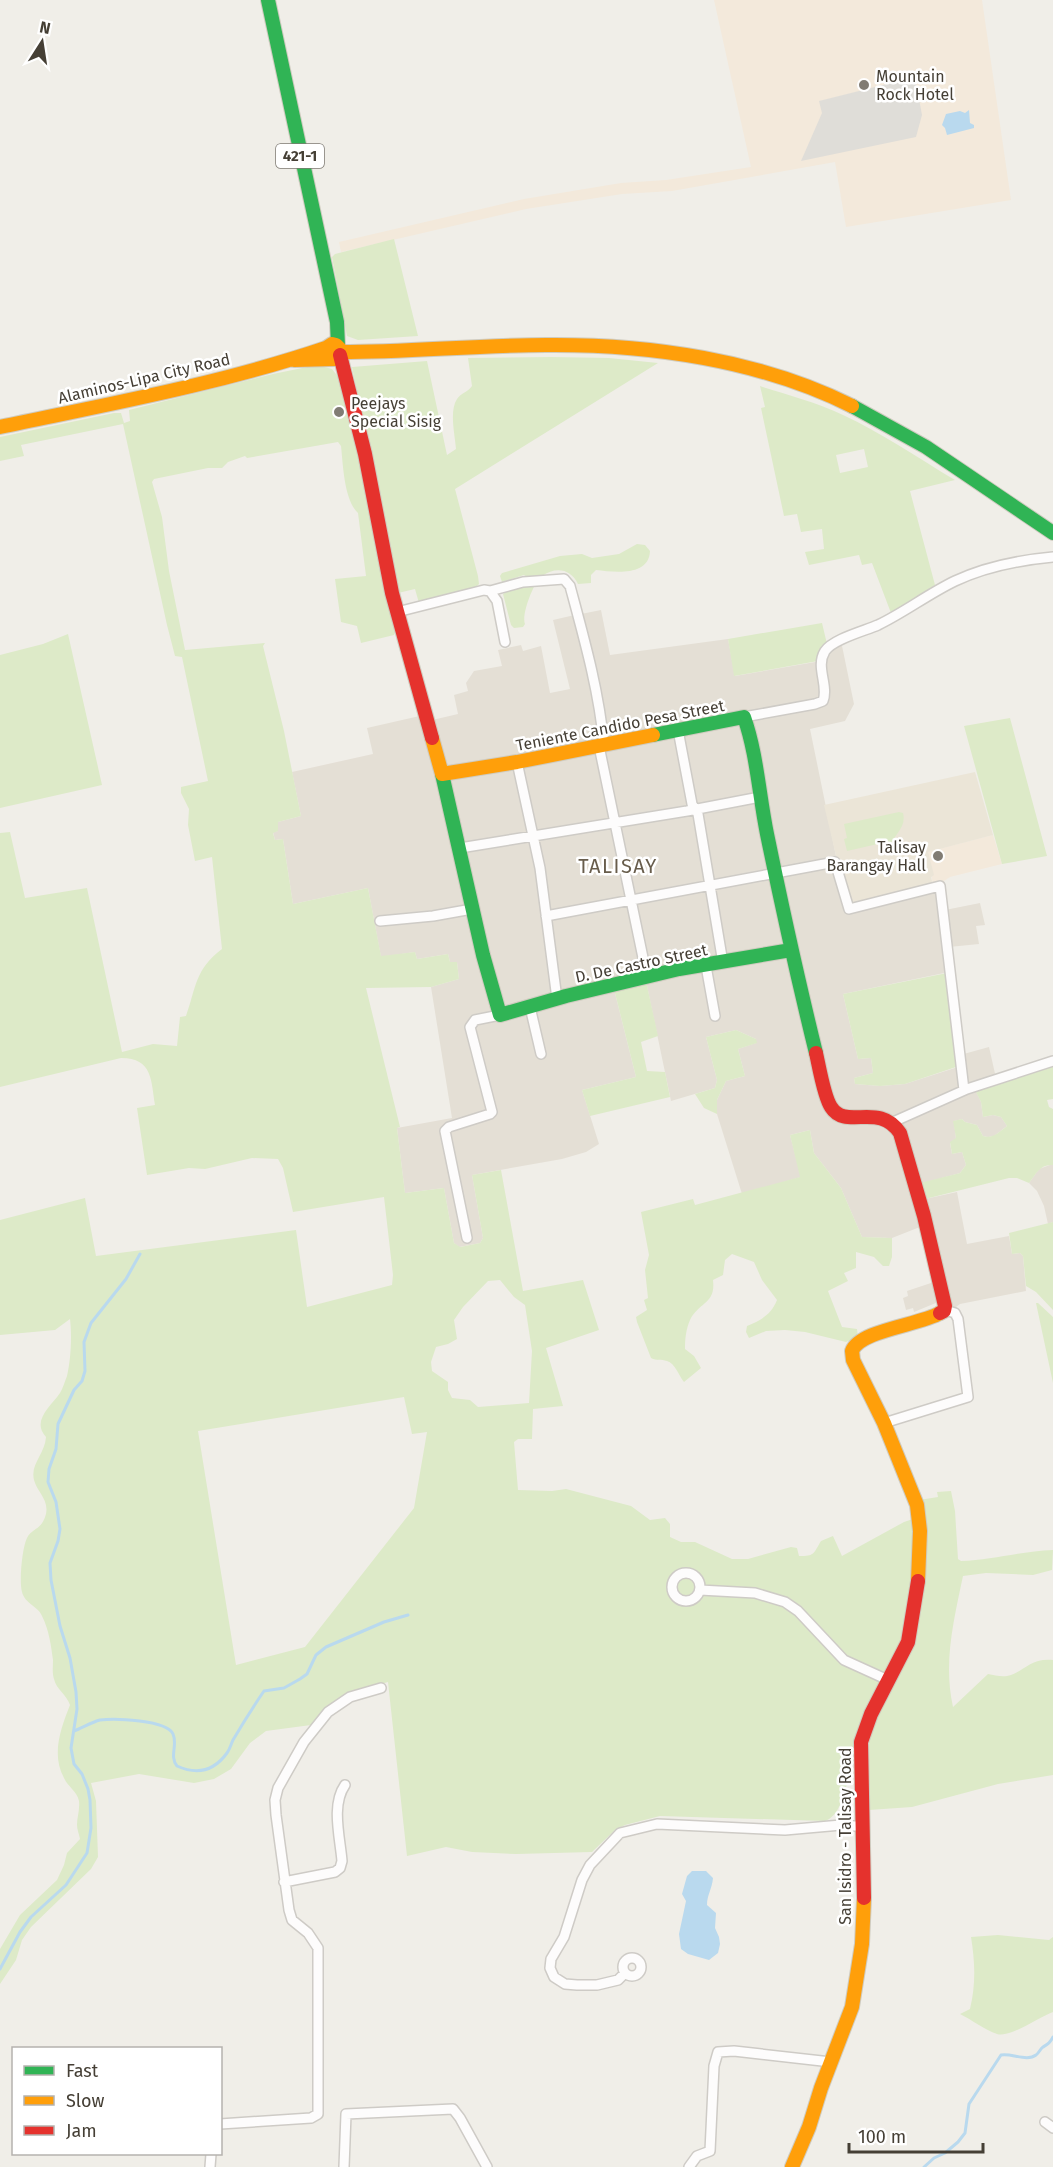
<svg xmlns="http://www.w3.org/2000/svg" width="1053" height="2167" font-family="'Fira Sans',sans-serif">
  <style>
    .residential { fill: #e4dfd5 }
    .commercial { fill: #f3e9db }
    .education { fill: #ebe5d7 }
    .green { fill: #ddeac8; fill-rule: evenodd }
    .parking { fill: #dfddd8 }
    .water { fill: #b9d9ee }
    .lines { fill: none; stroke-linecap: round; stroke-linejoin: round }
    .stream { stroke: #b9d9ee; stroke-width: 3 }
    .street-casing { stroke: #cecbc6; stroke-width: 12 }
    .fast-casing { stroke: #cfcbbf; stroke-width: 16 }
    .slow-casing { stroke: #cfcbbf; stroke-width: 16 }
    .jam-casing { stroke: #cfcbbf; stroke-width: 16 }
    .street { stroke: #fdfcfc; stroke-width: 9 }
    .fast { stroke: #30b455; stroke-width: 14 }
    .slow { stroke: #ff9f0a; stroke-width: 14 }
    .jam { stroke: #e5322d; stroke-width: 14 }
    .poi-dot { fill: #817c74; stroke: #fff; stroke-width: 2 }
    .labels { text-anchor: middle; stroke-width: 5; stroke-linejoin: round; paint-order: stroke }
    .shield { fill: #fff; stroke: #7d7972; stroke-width: 1.5 }
    .shield-label { font-size: 15px; font-weight: bold; fill: #453f35 }
    .poi-label { font-size: 16px; fill: #453f35; stroke: #fff; text-anchor: start }
    .street-label { font-size: 16px; fill: #453f35; stroke: #fff }
    .quarter-label { font-size: 20px; letter-spacing: 1.5px; fill: #685d4c; stroke: #fff }
  </style>
  <rect width="100%" height="100%" fill="#f0eee8"/>
  <!-- residential -->
  <path class="residential" d="M601 610 610 655 728 639 735 676 821 661 823 699 606 743 581 614Z
    M579 614 603 740 443 773 428 721 458 714 454 695 468 691 466 683 474 671 502 666 498 650 521 645 523 651 541 646 550 693 570 689 553 620Z
    M841 641 854 704 845 721 810 729 837 861 777 873 746 718 822 702V660Z
    M424 715 454 823 471 909 490 987 500 1016 680 970 790 951 827 1094 791 950 777 875 835 863 846 909 851 911 939 887 949 972 843 994 858 1059 871 1058 873 1073 854 1078 855 1084 880 1086 905 1084 961 1066 960 1055 989 1047 996 1078 966 1089 974 1087 981 1102 983 1117 993 1115 1001 1117 1007 1126 994 1136 988 1137 983 1136 977 1125 965 1122 962 1119 954 1121 956 1139 950 1143 952 1154 962 1152 966 1165 960 1173 920 1184 925 1199 957 1192 967 1244 1009 1236 1012 1254 1020 1253 1023 1256 1026 1291 960 1304 952 1310 946 1309 924 1215 903 1144 925 1225 892 1238 862 1237 841 1188 814 1153 810 1130 790 1135 801 1177 742 1194 717 1114V1100L726 1081 745 1076 738 1049 756 1043V1039L736 1030 706 1037 717 1080 715 1088 671 1101 646 981 614 989 636 1077 582 1090 599 1144 586 1152 562 1159 472 1175 483 1238 480 1243 459 1247 454 1243 444 1188 405 1193 397 1128 452 1118 431 987 459 979 457 962H450L448 954 417 959 415 952 381 957 368 888 293 904 283 839 275 840 273 832 278 831V822L301 816 292 772 373 754 367 728Z
    M744 718 759 796 696 808 678 731Z
    M677 731 694 808 617 822 602 751Z
    M598 747 614 821 533 834 520 768Z
    M517 764 531 834 461 846 447 774Z
    M760 797 790 950 723 962 708 887 722 962 647 976 631 902 547 915 533 836 698 811Z
    M532 836 556 998 500 1014 461 848Z
    M630 902 646 976 557 998 547 917Z
    M980 903 985 925 976 926 979 944 949 947 945 910Z
    M1050 1165H1053V1222L1048 1224 1044 1206 1037 1191 1029 1183 1039 1169Z
    M934 1282 943 1300 914 1312 913 1308 906 1310 903 1298 908 1296 907 1291Z"/>
  <!-- commercial -->
  <path class="commercial" d="M714 0H982L1011 200 846 227 835 162 672 191 622 194 526 209 341 252 339 242 524 199 621 183 666 180 751 167Z
    M993 835 1002 864 950 877 944 881V887L933 885 927 852Z"/>
  <!-- education -->
  <path class="education" d="M975 772 993 835 928 852 934 875 931 877 933 885 852 907 838 864 824 805Z"/>
  <!-- green -->
  <path class="green" d="M394 239 418 336 358 340 347 336 332 257 335 254Z
    M551 357 609 358 658 363 455 489 478 576 479 584 475 588 419 603 415 589 398 593 352 367 427 361 447 455 456 449C455 435 449 411 457 399 461 393 468 392 472 386L468 358Z
    M317 365 332 369 343 383 396 630 394 635 361 643 357 626 341 622 335 579 366 576 358 513C344 500 343 464 341 446L338 442 247 458 245 456 228 462 222 468H208L154 479 152 482 162 517 169 571 185 650 265 643 263 646 284 731 301 816 278 822V831L273 833 275 840 283 839 293 904 368 888 381 956 415 952 417 959 448 954 450 962H457L459 979 431 987 366 988 400 1127 397 1128 405 1193 444 1188 454 1243 460 1247 480 1243 483 1238 472 1175 501 1170 523 1291 583 1280 599 1330 546 1348 563 1406 533 1409 532 1439H518L514 1442 518 1490 552 1491 566 1489 631 1506 650 1520 665 1518 670 1524V1537L681 1542H695L732 1559H748L791 1547 797 1548 799 1556C815 1556 813 1554 821 1541L833 1536 842 1556 904 1522 916 1518C918 1544 914 1570 910 1596 909 1607 909 1620 906 1632 904 1640 898 1649 894 1656 880 1682 864 1707 856 1734 850 1755 849 1813 825 1821L660 1816 625 1825 615 1830 592 1852 516 1854 472 1852 446 1847 407 1856 388 1682 344 1695 328 1707 311 1725 266 1731 250 1743 231 1769 214 1779 194 1783 139 1774 91 1783 96 1801 98 1857 91 1869 31 1927 22 1940 16 1960 0 1984V1949L20 1915 57 1880 64 1865 67 1853 80 1839C79 1834 77 1829 77 1825 77 1817 80 1810 79 1801 77 1791 68 1787 64 1778 51 1754 61 1728 70 1705 67 1695 56 1689 54 1679 52 1673 53 1666 53 1660 51 1645 49 1630 42 1616 38 1606 25 1604 22 1592 19 1582 22 1548 27 1538 32 1528 42 1530 46 1514 49 1499 37 1492 34 1480 30 1464 45 1454 46 1437 31 1421 51 1406 60 1393 63 1388 65 1381 67 1376 71 1360 72 1335 70 1319L55 1330 0 1335V1220L85 1198 96 1256 296 1230 307 1307 392 1285 393 1275 384 1197 293 1212 283 1168 278 1159 252 1158 205 1169 189 1168 147 1175 137 1108 155 1105C151 1081 153 1058 121 1058L0 1087V833L10 832 25 898 87 888 122 1052 153 1044 177 1046 180 1017 186 1016C196 988 195 969 222 949L212 857 195 861 188 825 189 809 181 793V787L208 781 182 657 175 656 167 625 123 424 21 445 24 456 0 461V437L114 413H121L124 423 130 421 129 410 273 374ZM500 1280 514 1297 525 1305 532 1351 529 1403 478 1407 470 1400 452 1398 448 1390V1382L432 1371 431 1362 436 1347 448 1344 457 1339 454 1320 463 1307 488 1281ZM404 1397 412 1434 427 1432 414 1508 305 1647 236 1665 198 1431Z
    M760 386C788 395 816 402 843 415 882 433 918 458 955 480L910 491 935 585 891 613 872 563 862 565 859 555 809 565 805 552 824 549 822 529 801 532 797 514 784 516 761 408 765 407ZM864 449 868 467 840 473 836 455Z
    M637 544 645 545 650 551C649 577 614 572 596 570L591 575V583L578 584C571 569 556 566 542 576 534 581 521 615 525 624L523 627 514 628 511 625 503 594 530 579 524 575 502 582 500 576 502 573 560 556 582 554 592 558 619 554Z
    M822 623 827 644 818 661 734 676 728 639Z
    M68 634 102 785 0 808V655L43 644Z
    M1010 718 1047 856 1002 864 964 726Z
    M899 812 903 813C907 828 893 835 889 848L884 849 882 843 847 851 844 839 847 838 844 824Z
    M947 973 956 1067 905 1084 880 1086 855 1084 854 1078 873 1073 871 1058 858 1059 843 994Z
    M646 981 658 1036 641 1042 647 1071 665 1072 670 1097 590 1116 582 1090 636 1077 614 989Z
    M736 1030 756 1039 757 1043 738 1049 745 1076 726 1081 717 1100V1114L704 1108 695 1094 715 1088 717 1080 706 1037Z
    M1053 1066V1099L1047 1100 1049 1107 1053 1109V1165C1040 1164 1036 1174 1029 1183L1017 1178H1009L925 1199 920 1183 960 1173 966 1165 962 1152 952 1154 950 1142 956 1138 953 1121 962 1119 965 1122 977 1125 983 1136C993 1139 999 1132 1007 1126L1001 1117 993 1115 983 1117 981 1102 975 1090Z
    M810 1130 814 1153 841 1188 862 1237 892 1238V1257L889 1266H883L874 1257 856 1252V1268L844 1273 848 1281 828 1291 842 1327 857 1329 858 1337 846 1342 805 1332 785 1330 766 1331 749 1338 746 1332 747 1326C761 1320 771 1315 777 1300L762 1280 754 1262 732 1254 725 1260 723 1275 713 1280C716 1304 699 1302 690 1320 686 1329 685 1339 685 1349L694 1356 701 1368 684 1382C679 1376 675 1363 667 1361 661 1359 657 1361 651 1358L637 1322 636 1317 647 1310 644 1300 648 1298 645 1270 649 1255 641 1212 693 1199 695 1205 800 1177 790 1135Z
    M1053 1222V1310L1036 1292 1026 1286 1023 1256 1020 1253 1012 1254 1009 1233Z
    M1036 1303H1038L1053 1317V1383Z
    M951 1491 955 1511 958 1559 961 1561C992 1560 1022 1551 1053 1550L1052 1570 1033 1575 986 1573 963 1576C954 1619 943 1663 953 1707L988 1674C994 1675 1001 1677 1007 1676 1025 1672 1029 1658 1053 1660V1775L998 1784 912 1807 869 1810 862 1747 907 1655 919 1500 938 1497 937 1492Z
    M998 1935 1049 1940 1053 1937V2012C1039 2017 1010 2038 997 2034 985 2030 972 2020 960 2014L970 2009C976 1984 975 1962 971 1937Z"/>
  <!-- parking -->
  <path class="parking" d="M915 77 922 115 916 137 801 161 822 113 819 101Z"/>
  <!-- water -->
  <path class="water" d="M969 110 970 123 974 125V128L947 135 945 128 942 125 946 114 960 111 965 113Z
    M692 1871H706L713 1878C712 1889 707 1895 707 1905L716 1913 715 1928 719 1937 720 1944 718 1953 709 1960 688 1954 681 1949 679 1934 686 1901 682 1894 687 1876Z"/>
  <g class="lines">
    <!-- stream -->
    <path class="stream" d="M74 1731C82 1728 92 1722 100 1720 114 1718 167 1720 173 1734 178 1745 169 1756 177 1766 197 1775 214 1771 227 1753 230 1749 231 1744 233 1740 243 1723 253 1707 264 1691L284 1688 300 1679 307 1674 316 1655 326 1647 384 1622 408 1615
      M0 1969 20 1932 31 1917 66 1885 87 1853 91 1828 90 1800 88 1789 82 1774 74 1764 71 1748 77 1709 76 1692 70 1658 60 1626 51 1580 50 1563 58 1541 60 1529 56 1502 48 1482 49 1469 56 1449 58 1424 74 1390 82 1381 85 1371 84 1342 91 1323 126 1279 140 1254
      M924 2167 934 2158 945 2153 958 2142 965 2133 969 2104 1001 2055C1012 2053 1027 2062 1036 2055 1039 2053 1040 2049 1043 2047 1048 2044 1050 2043 1053 2037"/>
    <defs>
      <path id="street" d="M490 591 523 582 564 579 570 586C584 638 599 691 604 745
        M397 612 484 590 490 591 497 601 505 642
        M744 717 815 704 823 701C829 685 815 667 825 651 833 639 864 631 878 625 905 612 928 594 955 581 985 567 1020 560 1053 557
        M678 730 692 804 698 814 723 963
        M599 746 647 977
        M517 762 540 868 557 999
        M460 848 687 811 760 797
        M546 916 835 862 849 909 940 886 964 1090
        M380 921 433 916 472 909
        M706 966 715 1016
        M530 1007 541 1054
        M893 1122 967 1089 1053 1061
        M467 1238 445 1131 449 1127 490 1114 492 1112 470 1027 475 1020 500 1015
        M884 1423 968 1397 958 1319 955 1313 945 1310
        M672 1587a14 14 0 1 1 28 0a14 14 0 1 1-28 0Z
        M700 1590 755 1593 785 1602 798 1611 844 1660 888 1680
        M850 1826H864
        M284 1882 335 1872 340 1868 342 1861C340 1837 331 1805 345 1785
        M623 1967a9 9 0 1 1 18 0a9 9 0 1 1-18 0Z
        M625 1973 618 1980 597 1985H577L565 1984 554 1977 550 1968 551 1959 564 1937 582 1880 590 1865 620 1833 657 1824 785 1830 841 1825
        M1045 2122 1053 2128
        M220 2124 311 2118 318 2114V1948L308 1933 292 1920 289 1910 276 1815 275 1800 278 1788 304 1742 328 1712 350 1697 381 1688
        M210 2167 211 2154
        M344 2167 346 2114 453 2109 460 2118 487 2167
        M689 2167 697 2156 710 2151 714 2066 718 2052 734 2051 831 2062"/>
      <path id="fast" d="M268 0 337 322 338 346
        M852 406 926 447 1053 533
        M653 735 744 717C757 754 759 795 767 834 782 907 798 980 816 1053
        M442 774 483 955 500 1015 566 996 679 969 791 950"/>
      <path id="slow" d="M341 352C410 352 478 345 546 345 649 344 760 360 852 406
        M0 427C109 404 220 384 326 348L332 344 336 345 340 349V355L335 359 294 360
        M432 738 442 774 517 762 653 735
        M918 1581 920 1531 917 1505 884 1423 853 1360 852 1351C860 1330 920 1325 940 1313
        M792 2167 809 2127 821 2088 852 2007 862 1944 864 1898"/>
      <path id="jam" d="M340 355 365 454 392 593 432 738
        M816 1053C819 1066 824 1097 831 1107 846 1131 879 1101 900 1133L924 1216 945 1306 944 1311 940 1313
        M864 1898 861 1742 871 1714 908 1642 918 1581"/>
    </defs>
    <!-- street casing -->
    <use href="#street" class="street-casing"/>
    <!-- fast casing -->
    <use href="#fast" class="fast-casing"/>
    <!-- slow casing -->
    <use href="#slow" class="slow-casing"/>
    <!-- jam casing -->
    <use href="#jam" class="jam-casing"/>
    <!-- street -->
    <use href="#street" class="street"/>
    <!-- fast -->
    <use href="#fast" class="fast"/>
    <!-- slow -->
    <use href="#slow" class="slow"/>
    <!-- jam -->
    <use href="#jam" class="jam"/>
  </g>
  <!-- markers -->
  <g class="poi-dot">
    <circle cx="864" cy="85" r="6"/>
    <circle cx="339" cy="412" r="6"/>
    <circle cx="938" cy="856" r="6"/>
  </g>
  <g class="labels">
    <!-- shield labels -->
    <rect class="shield" x="276" y="144" width="48" height="24" rx="4.5"/>
    <g class="shield-label">
      <text x="300" y="161">421-1</text>
    </g>
    <!-- poi labels -->
    <g class="poi-label">
      <text x="876" y="82">Mountain<tspan x="876" dy="18">Rock Hotel</tspan></text>
      <text x="351" y="409">Peejays<tspan x="351" dy="18">Special Sisig</tspan></text>
      <text x="926" y="853" text-anchor="end">Talisay<tspan x="926" dy="18">Barangay Hall</tspan></text>
    </g>
    <!-- street labels -->
    <g class="street-label">
      <text transform="translate(144 378) rotate(-13)" y="6">Alaminos-Lipa City Road</text>
      <text transform="translate(620 725) rotate(-11)" y="6">Teniente Candido Pesa Street</text>
      <text transform="translate(641 963) rotate(-12)" y="6">D. De Castro Street</text>
      <text transform="translate(845 1836) rotate(-90)" y="6">San Isidro - Talisay Road</text>
    </g>
    <!-- quarter labels -->
    <g class="quarter-label">
      <text x="618" y="873">TALISAY</text>
    </g>
  </g>
  <!-- legend -->
  <rect x="12" y="2047" width="210" height="108" fill="#ffffff" stroke="#b5b2ae" stroke-width="1.5"/>
  <rect x="24" y="2066" width="30" height="9" fill="#30b455" stroke="#b5b2ae" stroke-width="1.5"/>
  <text x="66" y="2077" font-size="18" fill="#453f35">Fast</text>
  <rect x="24" y="2096" width="30" height="9" fill="#ff9f0a" stroke="#b5b2ae" stroke-width="1.5"/>
  <text x="66" y="2107" font-size="18" fill="#453f35">Slow</text>
  <rect x="24" y="2126" width="30" height="9" fill="#e5322d" stroke="#b5b2ae" stroke-width="1.5"/>
  <text x="66" y="2137" font-size="18" fill="#453f35">Jam</text>
  <!-- north arrow -->
  <g transform="translate(42 42) rotate(12)" stroke="#ffffff" stroke-width="4.5" paint-order="stroke">
  <path d="M0-4.5L10 22L0 15L-10 22Z" fill="#453f35"/>
  <text y="-9" font-size="16" font-weight="bold" text-anchor="middle" fill="#453f35">N</text>
  </g>
  <!-- scale -->
  <path d="M849 2143v9h134v-9" fill="none" stroke="#453f35" stroke-width="3"/>
  <text x="858" y="2143" font-size="18" fill="#453f35" stroke="#ffffff" stroke-width="4.5" paint-order="stroke">100 m</text>
</svg>
